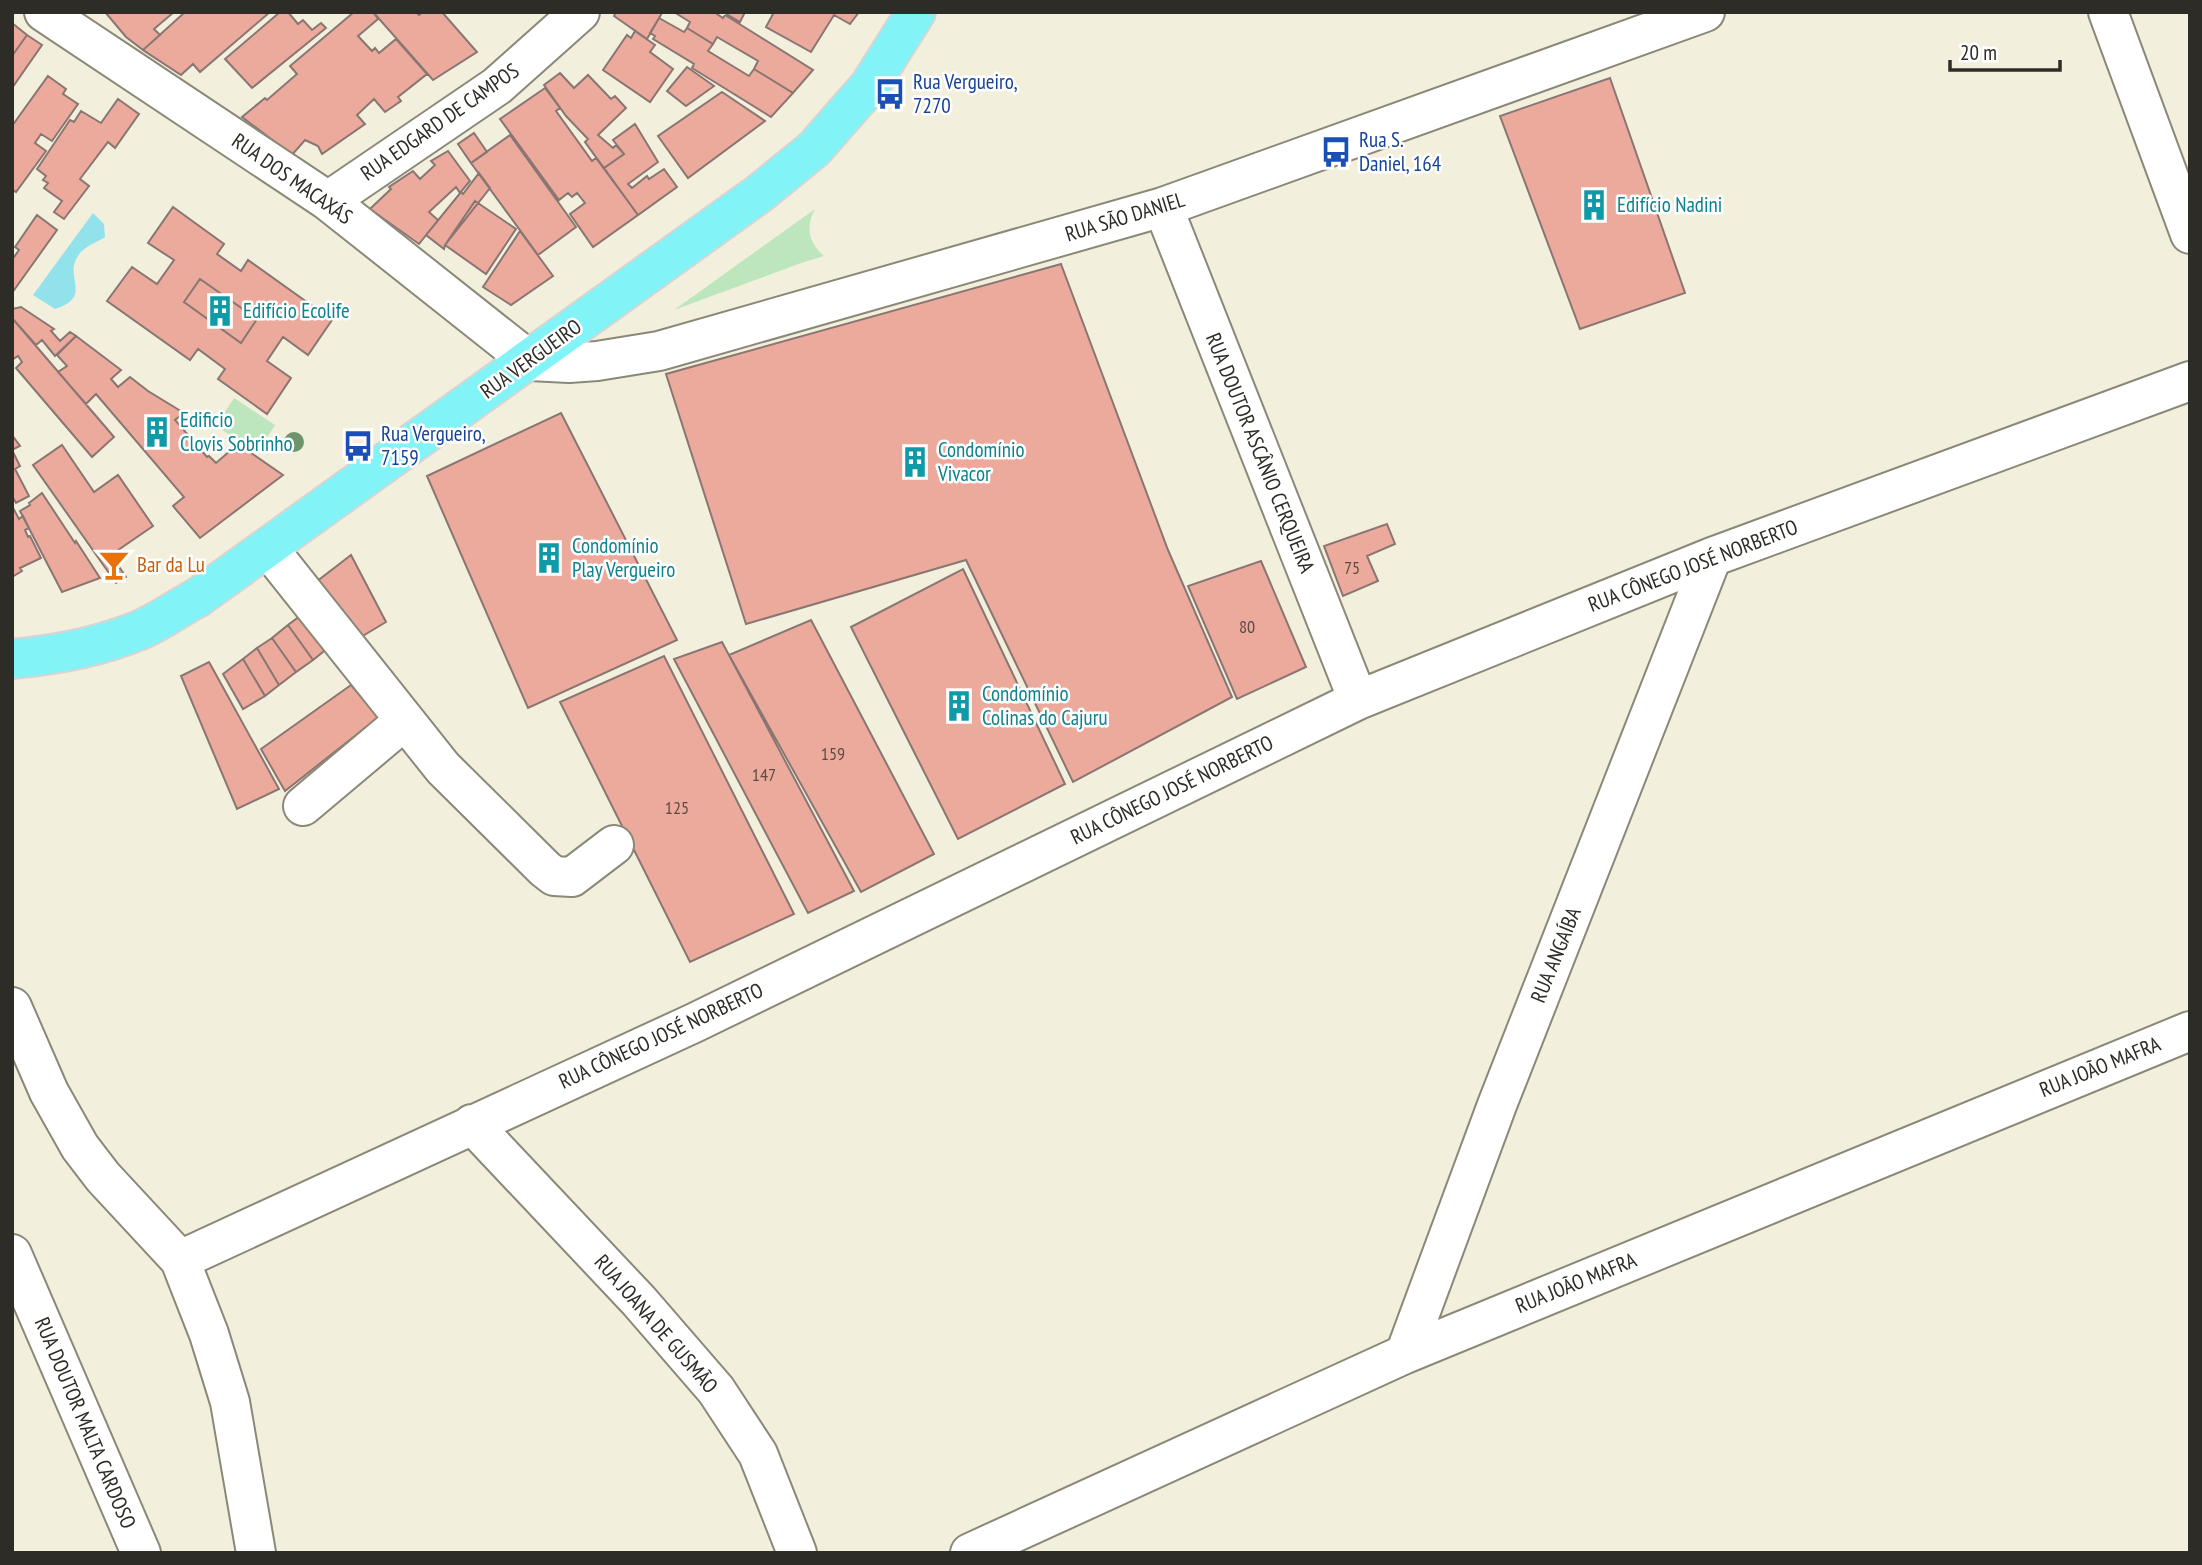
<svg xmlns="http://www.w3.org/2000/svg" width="2202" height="1565" font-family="'PT Sans Narrow',sans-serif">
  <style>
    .green { fill: #bde6bd }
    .water { fill: #92e2ec }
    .building { fill: #ebaa9c; stroke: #897672; stroke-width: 2 }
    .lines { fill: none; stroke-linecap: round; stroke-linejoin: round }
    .minor-casing { stroke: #8b8877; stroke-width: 42 }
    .major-casing { stroke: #d5d5d4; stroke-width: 42 }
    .minor { stroke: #fff; stroke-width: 38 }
    .major { stroke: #82f4f8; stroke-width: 38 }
    .tree { fill: #6e946b }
    .labels { text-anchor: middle; stroke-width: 5; stroke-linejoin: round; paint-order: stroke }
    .number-label { font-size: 18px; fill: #5d4c44 }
    .transit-label { font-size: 21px; fill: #164399; stroke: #fff; text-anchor: start }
    .street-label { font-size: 21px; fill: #2e2c26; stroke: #fff }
    .culture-label { font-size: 21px; fill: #0d838f; stroke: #fff; text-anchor: start }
    .food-label { font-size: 21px; fill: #c56008; stroke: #fff; text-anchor: start }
  </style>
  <rect width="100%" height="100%" fill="#f3efdd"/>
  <!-- green -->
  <path class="green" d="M815 209C805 227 809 243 824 256L801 263 674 310Z
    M234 398 275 425 257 453 216 426Z"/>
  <!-- water -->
  <path class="water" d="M93 213 104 224 105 237C96 243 84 246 78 256 63 277 94 296 55 309L33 295Z"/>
  <!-- building -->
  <path class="building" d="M105 12H174L154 29 160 35 143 50 126 37Z
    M185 12H270L200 72 193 64 181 75 143 50Z
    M280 12H288L298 24 303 20 312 30 321 23 326 28 252 88 225 59Z
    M354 12H373L378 19 358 36 372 51 375 48 379 53 396 39 427 74 398 97 401 101 385 112 374 99 357 115 365 124 322 154 318 146 305 140 292 155 242 117 265 98 267 100 297 74 290 66Z
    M373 12H416L419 15 423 12H442L477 52 433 80Z
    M616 12H661L662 13 647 39 614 16Z
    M674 12H714L723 18 725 15 813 70 793 93 754 69 758 61 717 37 713 44 687 28 690 22Z
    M723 12H745L740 22Z
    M774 12H859L850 24 834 15 811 52 766 27Z
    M659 18 684 32 687 28 713 44 708 51 749 76 754 69 793 93 771 117 692 68 694 64 653 39 655 36 650 33Z
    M12 23 27 35 12 56Z
    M635 31 655 45 650 52 673 69 650 102 603 70 627 35 631 38Z
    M27 35 42 45 12 88V56Z
    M687 67 714 86 686 106 667 91Z
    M560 73 574 88 588 75 611 99 615 96 626 108 598 135 613 148 616 145 624 154 604 168 585 142 588 139 566 116 544 85Z
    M48 76 66 89 63 94 78 104 52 141 41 134 35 143 46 151 16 192 12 189V126Z
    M1610 78 1685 293 1580 329 1500 116Z
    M545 88 560 108 556 111 592 161 596 158 638 215 593 247 570 214 585 203 577 193 572 197 568 193 559 200 500 119Z
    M722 92 765 121 688 178 658 136Z
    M118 99 139 114 115 148 108 142 80 179 89 186 64 219 54 212 62 201 44 188 48 183 43 180 46 176 37 169 70 120 74 122 81 111 101 123Z
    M635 124 658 162 628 184 632 188 647 176 649 179 664 169 677 187 638 215 604 168 624 154 613 140Z
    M474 133 487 152 471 163 458 144Z
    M510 135 576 227 538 255 471 163Z
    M448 151 470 181 460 193 456 187 429 212 438 220 419 244 370 209 391 189 389 187 413 171 420 179 435 165 431 161Z
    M479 173 490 188 445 245 444 249 426 235 461 192 463 194Z
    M475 201 516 229 486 274 445 245Z
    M173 207 224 244 217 254 241 271 248 260 332 320 308 355 283 337 267 361 291 378 267 414 218 379 225 369 198 349 190 360 107 301 132 267 157 284 174 260 148 243Z
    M37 215 57 230 12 293V256L14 257 19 250 15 247Z
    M520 231 553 276 511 305 483 287Z
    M1061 264 1168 550 1232 697 1073 782 966 560 746 624 666 374Z
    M200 279 257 319 241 343 184 302Z
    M21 307 54 329 51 331 60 341 70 332 76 336 55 356 42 340 36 345 12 318V309Z
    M12 318 114 437 92 457 16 368 22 362 18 356 12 360Z
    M76 336 121 370 111 379 118 387 130 377 148 391 184 413 175 420 207 457 209 456 216 463 238 444 283 475 200 538 173 506 184 497 96 394 86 404 58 372 67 366 57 355Z
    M561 413 677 640 528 708 427 476Z
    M12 435 20 446 12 450Z
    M62 445 94 492 118 475 153 526 111 555 126 577 116 583 33 465Z
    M12 450 20 466 15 469 29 496 16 503 12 496Z
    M42 493 75 543 76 541 100 578 62 592 20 511 30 505 29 503Z
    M12 506 19 519 23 516 29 528 25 530 28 537 30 536 41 558 20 568 22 571 12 577Z
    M1387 524 1395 544 1367 556 1378 581 1343 596 1324 546Z
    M351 555 386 622 351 643 307 589Z
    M1261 561 1306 667 1237 699 1188 586Z
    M963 569 1065 784 958 839 851 627Z
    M304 613 329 647 313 660 288 625Z
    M811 620 934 854 861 892 729 655Z
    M288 625 313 660 296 672 272 638Z
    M272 638 296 672 279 685 257 648Z
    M722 642 854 891 808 913 674 659Z
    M257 648 279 685 265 696 243 659Z
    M664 656 794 914 690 962 560 702Z
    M243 659 265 696 243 709 223 674Z
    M209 662 279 789 237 809 181 676Z
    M351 685 379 717 285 791 261 749Z"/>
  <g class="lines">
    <defs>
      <path id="minor" d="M44 12 328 201 530 361 569 363 597 361 659 351 1163 207 1705 12
        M2108 12 2190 234
        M328 201 497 86 580 12
        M1163 207 1358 700
        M268 548 443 768 545 869 554 876 572 877 614 845
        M303 806 404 721
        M12 1007 49 1092 80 1147 103 1177 180 1260 209 1334 230 1402 256 1553
        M472 1124 639 1301 716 1390 758 1454 797 1553
        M12 1254 141 1553
        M180 1260 694 1023 1358 700 1712 557 2190 381
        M1405 1354 1497 1105 1712 557
        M970 1553 1405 1354 2190 1031"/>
      <path id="major" d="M12 659C56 655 99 647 140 630 159 622 178 608 197 598L760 193 814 149 870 85 916 12"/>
    </defs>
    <!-- minor casing -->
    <use href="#minor" class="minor-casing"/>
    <!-- major casing -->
    <use href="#major" class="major-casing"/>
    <!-- minor -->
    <use href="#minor" class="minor"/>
    <!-- major -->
    <use href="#major" class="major"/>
  </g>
  <!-- trees -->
  <circle class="tree" cx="294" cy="442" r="10"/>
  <!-- icons -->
  <defs>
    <symbol id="bus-bare" viewBox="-9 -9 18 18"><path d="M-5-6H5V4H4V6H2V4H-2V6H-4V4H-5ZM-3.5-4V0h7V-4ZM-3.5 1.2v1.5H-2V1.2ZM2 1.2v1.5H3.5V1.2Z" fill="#1a4fb4" stroke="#fff" stroke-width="2.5" paint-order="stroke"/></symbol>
    <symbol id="building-bare" viewBox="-9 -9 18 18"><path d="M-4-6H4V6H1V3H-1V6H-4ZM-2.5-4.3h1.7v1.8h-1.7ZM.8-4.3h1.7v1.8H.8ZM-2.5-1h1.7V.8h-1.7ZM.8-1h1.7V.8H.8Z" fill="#0f9aa8" stroke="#fff" stroke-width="2.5" paint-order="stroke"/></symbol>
    <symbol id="bar-bare" viewBox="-9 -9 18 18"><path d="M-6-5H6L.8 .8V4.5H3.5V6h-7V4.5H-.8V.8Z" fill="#e8710a" stroke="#fff" stroke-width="2.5" paint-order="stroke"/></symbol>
  </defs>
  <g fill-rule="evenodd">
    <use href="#bus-bare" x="868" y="72" width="44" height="44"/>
    <use href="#bus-bare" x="1314" y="130" width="44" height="44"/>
    <use href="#building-bare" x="1572" y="183" width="44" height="44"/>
    <use href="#building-bare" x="198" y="289" width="44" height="44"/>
    <use href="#building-bare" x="135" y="410" width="44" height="44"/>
    <use href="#bus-bare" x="336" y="424" width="44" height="44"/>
    <use href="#building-bare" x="893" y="440" width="44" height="44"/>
    <use href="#building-bare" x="527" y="536" width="44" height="44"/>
    <use href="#bar-bare" x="92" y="543" width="44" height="44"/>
    <use href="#building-bare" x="937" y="684" width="44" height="44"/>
  </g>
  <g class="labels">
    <!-- number labels -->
    <g class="number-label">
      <text x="1352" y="574">75</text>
      <text x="1247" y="633">80</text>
      <text x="833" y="760">159</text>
      <text x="764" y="781">147</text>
      <text x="677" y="814">125</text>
    </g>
    <!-- transit labels -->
    <g class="transit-label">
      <text x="913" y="89">Rua Vergueiro,<tspan x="913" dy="24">7270</tspan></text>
      <text x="1359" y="147">Rua S.<tspan x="1359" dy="24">Daniel, 164</tspan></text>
      <text x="381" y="441">Rua Vergueiro,<tspan x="381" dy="24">7159</tspan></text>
    </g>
    <!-- street labels -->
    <g class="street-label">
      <text transform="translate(440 122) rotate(-35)" y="7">RUA EDGARD DE CAMPOS</text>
      <text transform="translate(292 179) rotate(35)" y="7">RUA DOS MACAXÁS</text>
      <text transform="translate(1125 217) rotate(-17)" y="7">RUA SÃO DANIEL</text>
      <text transform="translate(531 359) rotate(-36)" y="7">RUA VERGUEIRO</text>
      <text transform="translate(1260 453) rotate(68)" y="7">RUA DOUTOR ASCÂNIO CERQUEIRA</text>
      <text transform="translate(1693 566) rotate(-21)" y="7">RUA CÔNEGO JOSÉ NORBERTO</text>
      <text transform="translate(1172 790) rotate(-26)" y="7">RUA CÔNEGO JOSÉ NORBERTO</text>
      <text transform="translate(1556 955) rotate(-68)" y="7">RUA ANGAÍBA</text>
      <text transform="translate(661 1036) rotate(-25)" y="7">RUA CÔNEGO JOSÉ NORBERTO</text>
      <text transform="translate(2100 1067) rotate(-22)" y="7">RUA JOÃO MAFRA</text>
      <text transform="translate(1576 1283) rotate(-22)" y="7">RUA JOÃO MAFRA</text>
      <text transform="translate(656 1324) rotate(49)" y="7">RUA JOANA DE GUSMÃO</text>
      <text transform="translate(85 1423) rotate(67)" y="7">RUA DOUTOR MALTA CARDOSO</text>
    </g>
    <!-- culture labels -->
    <g class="culture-label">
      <text x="1617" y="212">Edifício Nadini</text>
      <text x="243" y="318">Edifício Ecolife</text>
      <text x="180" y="427">Edificio<tspan x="180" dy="24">Clovis Sobrinho</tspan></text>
      <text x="938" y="457">Condomínio<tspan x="938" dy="24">Vivacor</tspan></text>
      <text x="572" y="553">Condomínio<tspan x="572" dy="24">Play Vergueiro</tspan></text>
      <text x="982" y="701">Condomínio<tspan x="982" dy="24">Colinas do Cajuru</tspan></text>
    </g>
    <!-- food labels -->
    <g class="food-label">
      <text x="137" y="572">Bar da Lu</text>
    </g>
  </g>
  <!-- border -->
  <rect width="2202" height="1565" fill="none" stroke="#2e2c26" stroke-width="28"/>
  <!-- scale -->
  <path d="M1950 60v10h110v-10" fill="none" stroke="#2e2c26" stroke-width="3.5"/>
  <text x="1960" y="60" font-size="21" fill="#2e2c26" stroke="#ffffff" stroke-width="5" paint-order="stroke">20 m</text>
</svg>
